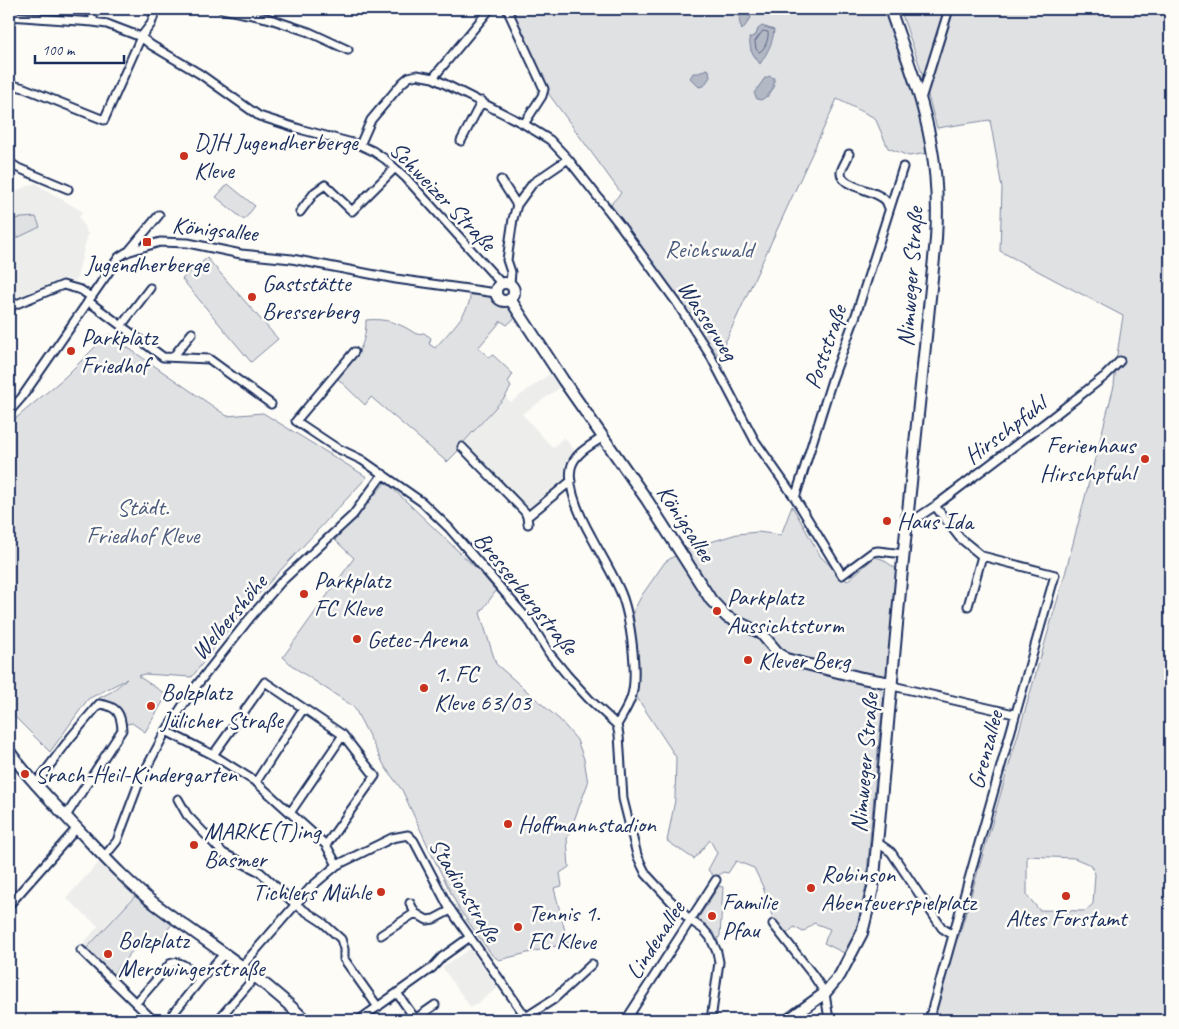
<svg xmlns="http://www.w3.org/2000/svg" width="1179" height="1029" font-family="Caveat,sans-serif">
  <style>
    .built { fill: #edeeec }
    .green { fill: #e0e1e3; stroke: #7e88a0; fill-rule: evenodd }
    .water { fill: #b3b8c5; stroke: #76819c }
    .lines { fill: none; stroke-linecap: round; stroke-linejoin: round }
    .shore { stroke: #586687; stroke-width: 1 }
    .street-casing { stroke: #1b2f5e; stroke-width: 11 }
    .secondary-casing { stroke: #1b2f5e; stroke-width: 14 }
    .street { stroke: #fdfcf7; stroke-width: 7 }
    .secondary { stroke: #fdfcf7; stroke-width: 10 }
    .poi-dot { fill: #c8321e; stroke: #fdfcf7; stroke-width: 2 }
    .labels { text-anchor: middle; stroke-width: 5; stroke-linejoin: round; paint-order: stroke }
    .poi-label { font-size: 24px; fill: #1b2f5e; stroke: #fdfcf7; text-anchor: start }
    .street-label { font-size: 24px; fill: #1b2f5e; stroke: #fdfcf7 }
    .park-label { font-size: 24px; fill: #4c5c7f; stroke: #fdfcf7 }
  </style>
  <rect width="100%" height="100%" fill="#fdfcf7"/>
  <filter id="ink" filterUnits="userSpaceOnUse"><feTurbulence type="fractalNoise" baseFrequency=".02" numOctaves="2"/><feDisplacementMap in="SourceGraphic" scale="10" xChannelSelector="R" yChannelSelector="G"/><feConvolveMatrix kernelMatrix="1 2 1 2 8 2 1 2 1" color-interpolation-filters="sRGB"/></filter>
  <g filter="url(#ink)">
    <!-- built -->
    <path class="built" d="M35 183 83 212 79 217 88 234 76 281 63 279 9 300V194Z
      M551 373 561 387 522 414 553 448 564 437 575 451 570 455 565 465V481L563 484 529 509 461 445 505 397 511 402Z
      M101 860 137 894 86 949 82 945 98 926 66 898Z
      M470 949 498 988 471 1008 442 967Z"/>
    <!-- green -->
    <path class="green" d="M511 9H744L740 12 751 18 745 9H884L915 102 928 153 909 156 888 148 875 118 837 99 719 356 703 337 665 280 610 205 621 193 548 93ZM758 29 760 63 751 51ZM765 78 775 86 767 97 758 88Z
      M900 9H1170V1020H930L948 952 959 936 1065 574 1114 386 1117 355 1123 316 1000 251 1002 188 990 120 937 128 920 67ZM1027 856 1074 858 1091 865 1095 874 1093 904 1085 911 1039 910 1027 895Z
      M228 184 255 206 244 220 216 197Z
      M36 217 40 227 17 238 9 219Z
      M207 258 278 339 251 362 182 279Z
      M470 294 491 295C498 308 507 302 517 316L507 325 501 321 478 348 489 357 493 355 513 374 508 382 511 387 505 397 461 445 459 450 447 462 371 397 365 405 337 378C355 358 366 349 366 320 386 318 400 323 416 334L424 333 431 338 429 344 435 348C446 335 472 311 470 294Z
      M108 334 227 416 263 413 367 477 241 613 192 677 144 674 138 676 167 695 145 732 132 723 127 724 99 698 111 692 127 679 88 699 50 752 9 711V424L65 377Z
      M386 482 479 571 496 591 480 613 496 664 560 720 577 740 584 759 588 783 567 839 569 867 560 873 562 886 554 888 568 943 499 960 492 955 459 909 433 857 402 790 385 767 354 707 295 668 283 657 354 558 335 540Z
      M792 506 821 557 847 581 875 557 882 559 898 570 879 740 866 885 857 929 844 953 824 943 830 929 814 923 803 932 794 927 786 935 773 919 763 887 754 868 736 861 728 873 723 872 715 878 708 870 717 853 710 840 694 859 667 841 675 800 676 757 636 696 639 672 633 612 642 595 665 562 684 550 737 534 758 532 781 535Z
      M719 886 723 887 720 936 716 941 707 928 697 920Z
      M137 894 172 924 157 944 146 935 112 975 86 949Z"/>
    <!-- water -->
    <path class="water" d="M744 9H745L751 18 742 30C739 22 737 15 744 9Z
      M762 26 774 30C773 43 767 53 760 64L751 51 749 38 756 35 758 29Z
      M706 69 709 70 710 77 704 86 699 87 690 78 693 73H699Z
      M770 76 774 78C775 88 770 95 761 100L757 99 754 93 765 78Z"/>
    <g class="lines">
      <!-- shore -->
      <path class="shore" d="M763 31 768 32C769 38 765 50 759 52L756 49 755 42Z"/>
      <defs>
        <path id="street" d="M88 9 93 15V22
          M222 9 267 18 309 32 348 50
          M507 9 544 89 542 96 524 124
          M9 16 93 22 107 24 141 37 151 45 200 74 259 116 303 130 360 145 373 151 385 159 406 178 501 283
          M433 78 524 124 550 140 568 159 620 225 677 303 710 355 755 441 795 498 842 575 873 552 878 551 904 554
          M9 84 24 88 104 120 141 37 151 24 156 9
          M921 99 949 9
          M461 141 482 101
          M360 145 371 120 402 83 409 77 417 75 433 78 490 9
          M849 154C847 160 842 167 841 172 840 188 877 189 886 201 887 203 888 206 889 208
          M9 162 18 168 68 189
          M501 180 517 205
          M300 212 315 192 325 185 352 211 395 168
          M128 252 159 215
          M510 284 511 272 507 260 513 219 517 205 533 183 568 159
          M88 301 163 357 209 359 271 404
          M9 307 63 285 81 290 91 297
          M121 326 150 288
          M354 352 296 421 335 447 362 460 422 502 449 528 530 622 549 653 567 675 589 699 617 725 619 735 623 799 637 855 642 866 646 874 670 900 690 920 703 929 710 937 717 952 719 962 711 1020
          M173 357 192 333
          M9 412 22 397 119 257 127 252 160 242 188 243 241 254 292 259 396 279 496 293
          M603 437C592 445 574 453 571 468 567 490 581 518 591 536 601 555 613 574 621 593 630 615 639 676 631 698 628 707 622 716 617 725
          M462 447 525 512 527 517
          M795 498 832 380 856 315 903 167
          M907 520 917 518 935 506 1046 422 1105 376 1120 361
          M528 524 527 517 571 481
          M968 606 982 556
          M891 683 897 687 1014 714
          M166 731 213 755 256 782 326 845 337 865
          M213 755 265 682 343 735 375 776 326 845
          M256 782 303 709
          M35 785 71 737 99 704C117 706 121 713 122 730L66 816
          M178 799 187 815 223 853 260 872 296 905 322 922 341 939 344 949V959L378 1007
          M290 813 343 735
          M878 843 891 852 942 928 953 935
          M104 857 117 841 140 780 166 731 193 690 249 619 281 582 353 515 383 474
          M410 903 415 913 427 920 434 919 451 910
          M9 905 77 828
          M773 924 813 975 825 993 829 1020
          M381 935 415 913
          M81 950 153 1020
          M242 966 310 888 337 865 392 838 408 835 414 841 448 906 528 1020
          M397 993 416 1020
          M136 1003 170 964C182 958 191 972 200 980
          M526 1017 554 999 592 964
          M415 1019 435 1005
          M168 1020 200 980 224 954
          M218 1020 255 977
          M359 1020 432 968 442 957 470 937
          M626 1020 716 880
          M929 1020 1055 575 982 556 960 538 935 506"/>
        <path id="secondary" d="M496 292a9 9 0 1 1 18 0a9 9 0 1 1-18 0Z
          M510 299 563 380 647 500 711 600 727 617 761 633 777 652 786 659 862 678 891 683
          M9 751C27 777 49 798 71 822 98 850 124 880 155 904 206 942 260 975 305 1020
          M788 1020 825 993 840 975 862 933 873 888 901 580 936 239C938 207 937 176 931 144 923 98 905 53 890 9"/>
      </defs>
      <!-- street casing -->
      <use href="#street" class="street-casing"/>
      <!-- secondary casing -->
      <use href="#secondary" class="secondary-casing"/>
      <!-- street -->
      <use href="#street" class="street"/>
      <!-- secondary -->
      <use href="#secondary" class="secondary"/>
    </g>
  </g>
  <!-- markers -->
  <g class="poi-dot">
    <circle cx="184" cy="156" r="5"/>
    <rect x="142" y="237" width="10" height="10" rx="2.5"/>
    <circle cx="252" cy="297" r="5"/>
    <circle cx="71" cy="351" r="5"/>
    <circle cx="1145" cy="459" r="5"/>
    <circle cx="887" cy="521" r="5"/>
    <circle cx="304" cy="594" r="5"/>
    <circle cx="717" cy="611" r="5"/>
    <circle cx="357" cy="639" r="5"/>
    <circle cx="748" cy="660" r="5"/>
    <circle cx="424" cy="688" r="5"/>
    <circle cx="151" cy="706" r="5"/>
    <circle cx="25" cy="774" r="5"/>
    <circle cx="508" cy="824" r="5"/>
    <circle cx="194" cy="845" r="5"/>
    <circle cx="811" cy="888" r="5"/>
    <circle cx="381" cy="892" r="5"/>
    <circle cx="1066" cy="896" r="5"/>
    <circle cx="712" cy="916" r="5"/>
    <circle cx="518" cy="927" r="5"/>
    <circle cx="108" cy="954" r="5"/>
  </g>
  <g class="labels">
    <!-- poi labels -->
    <g class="poi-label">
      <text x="194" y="150">DJH Jugendherberge<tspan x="194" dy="28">Kleve</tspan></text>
      <text x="147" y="272" text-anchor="middle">Jugendherberge</text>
      <text x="262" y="291">Gaststätte<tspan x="262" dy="28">Bresserberg</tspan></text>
      <text x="81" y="345">Parkplatz<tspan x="81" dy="28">Friedhof</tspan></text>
      <text x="1135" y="453" text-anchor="end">Ferienhaus<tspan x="1135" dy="28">Hirschpfuhl</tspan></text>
      <text x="897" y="529">Haus Ida</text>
      <text x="314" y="588">Parkplatz<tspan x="314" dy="28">FC Kleve</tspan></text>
      <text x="727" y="605">Parkplatz<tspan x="727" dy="28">Aussichtsturm</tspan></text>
      <text x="367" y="647">Getec-Arena</text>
      <text x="758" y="668">Klever Berg</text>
      <text x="434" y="682">1. FC<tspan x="434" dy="28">Kleve 63/03</tspan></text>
      <text x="161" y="700">Bolzplatz<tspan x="161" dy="28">Jülicher Straße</tspan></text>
      <text x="35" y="782">Srach-Heil-Kindergarten</text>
      <text x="518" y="832">Hoffmannstadion</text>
      <text x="204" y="839">MARKE(T)ing<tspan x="204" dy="28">Basmer</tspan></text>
      <text x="821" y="882">Robinson<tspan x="821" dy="28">Abenteuerspielplatz</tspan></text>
      <text x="371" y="900" text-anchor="end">Tichlers Mühle</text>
      <text x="722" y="910">Familie<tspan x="722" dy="28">Pfau</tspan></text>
      <text x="528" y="921">Tennis 1.<tspan x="528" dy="28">FC Kleve</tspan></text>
      <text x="1066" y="926" text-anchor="middle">Altes Forstamt</text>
      <text x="118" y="948">Bolzplatz<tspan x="118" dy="28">Merowingerstraße</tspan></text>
    </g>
    <!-- street labels -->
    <g class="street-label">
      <text transform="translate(443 196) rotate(46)" y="8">Schweizer Straße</text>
      <text transform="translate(215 229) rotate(6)" y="8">Königsallee</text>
      <text transform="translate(910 277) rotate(-86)" y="8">Nimweger Straße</text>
      <text transform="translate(708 320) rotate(57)" y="8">Wasserweg</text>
      <text transform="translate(825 347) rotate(-71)" y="8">Poststraße</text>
      <text transform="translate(1005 430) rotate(-37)" y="8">Hirschpfuhl</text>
      <text transform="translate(686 523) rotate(57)" y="8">Königsallee</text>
      <text transform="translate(526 593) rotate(51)" y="8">Bresserbergstraße</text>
      <text transform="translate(229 617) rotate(-50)" y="8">Welbershöhe</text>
      <text transform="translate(985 750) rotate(-75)" y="8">Grenzallee</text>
      <text transform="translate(864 763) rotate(-85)" y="8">Nimweger Straße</text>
      <text transform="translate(465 890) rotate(59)" y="8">Stadionstraße</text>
      <text transform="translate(655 940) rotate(-57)" y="8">Lindenallee</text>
    </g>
    <!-- park labels -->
    <g class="park-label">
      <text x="709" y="257">Reichswald</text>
      <text x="143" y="515">Städt.<tspan x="143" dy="28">Friedhof Kleve</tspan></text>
    </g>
  </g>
  <!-- margin -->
  <rect width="1179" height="1029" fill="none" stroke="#fdfcf7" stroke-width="30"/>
  <rect x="15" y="15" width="1149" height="999" fill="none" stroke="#1b2f5e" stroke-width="2" filter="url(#ink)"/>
  <!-- scale -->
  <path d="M35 55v8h89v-8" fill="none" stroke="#1b2f5e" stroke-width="2.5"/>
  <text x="42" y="55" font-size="15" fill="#1b2f5e" stroke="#fdfcf7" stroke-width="4" paint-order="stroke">100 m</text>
</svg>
